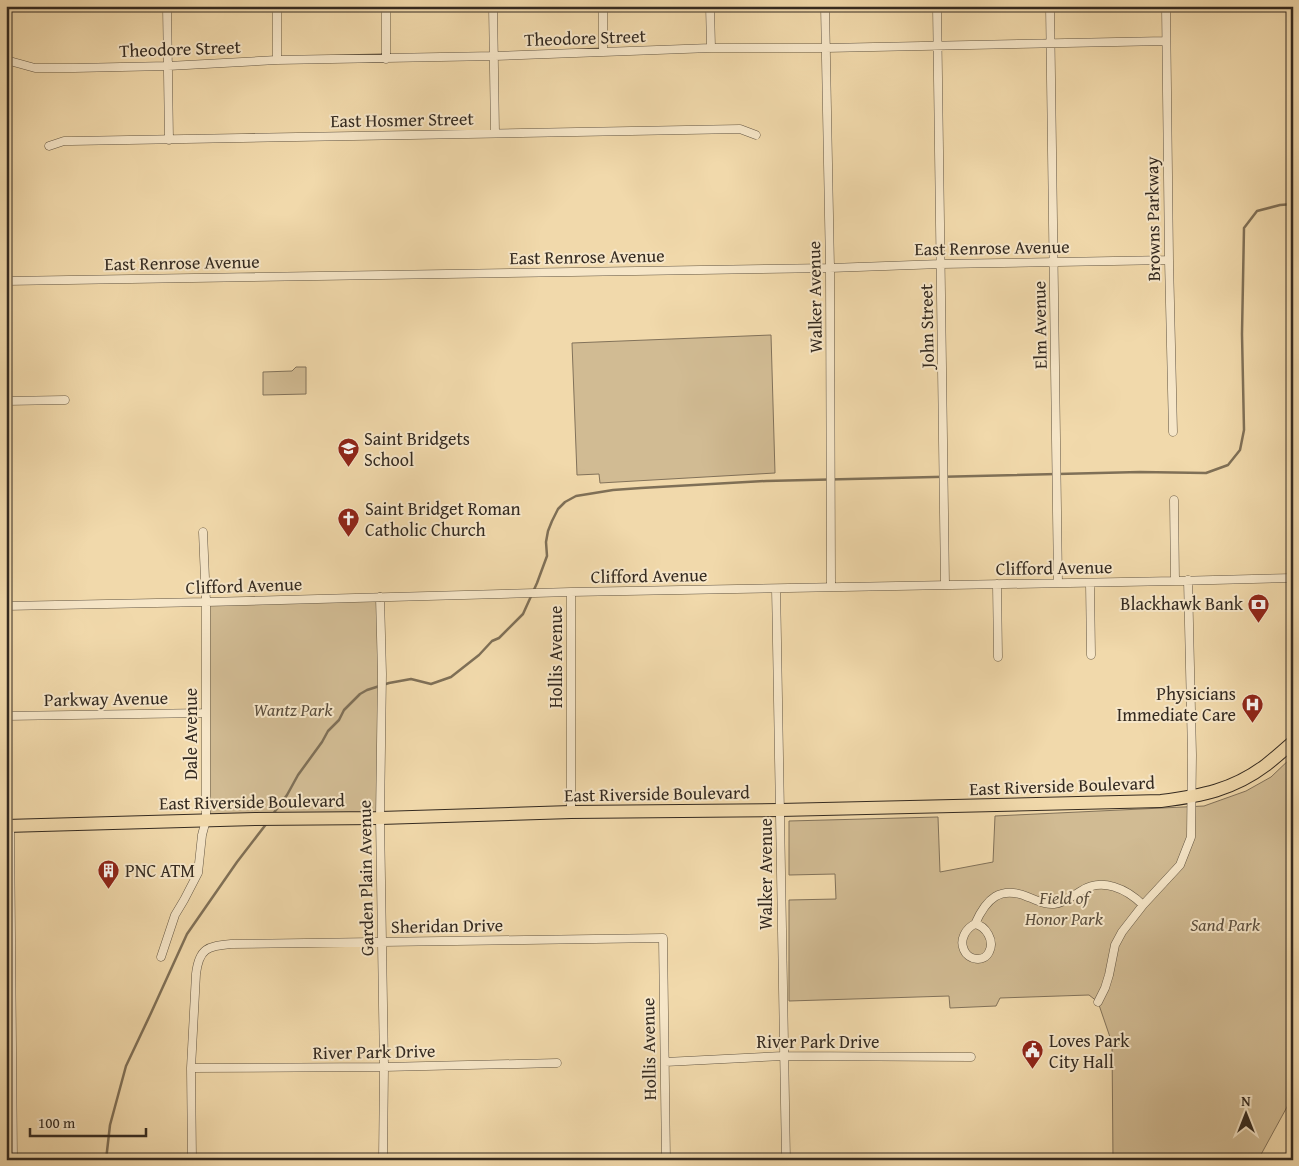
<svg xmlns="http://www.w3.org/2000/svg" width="1299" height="1166" font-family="'Gentium Book Plus',serif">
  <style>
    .green { fill: #d1bb93; stroke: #82725a }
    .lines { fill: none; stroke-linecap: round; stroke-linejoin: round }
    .stream { stroke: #7f7057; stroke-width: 2.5 }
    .minor-casing { stroke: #635643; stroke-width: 9 }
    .primary-casing { stroke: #342a20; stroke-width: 14 }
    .minor { stroke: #f6e6c8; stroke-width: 8 }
    .primary { stroke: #f1d9ab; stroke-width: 12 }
    .labels { text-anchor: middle; stroke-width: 4; stroke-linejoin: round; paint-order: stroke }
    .street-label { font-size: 18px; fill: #342a20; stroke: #f6e6c8 }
    .poi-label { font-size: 18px; fill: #342a20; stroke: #f6e6c8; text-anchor: start }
    .park-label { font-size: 18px; font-style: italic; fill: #5b4e3d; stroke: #f6e6c8 }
  </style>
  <rect width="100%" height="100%" fill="#f1d9ab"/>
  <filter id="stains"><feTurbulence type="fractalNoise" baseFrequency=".004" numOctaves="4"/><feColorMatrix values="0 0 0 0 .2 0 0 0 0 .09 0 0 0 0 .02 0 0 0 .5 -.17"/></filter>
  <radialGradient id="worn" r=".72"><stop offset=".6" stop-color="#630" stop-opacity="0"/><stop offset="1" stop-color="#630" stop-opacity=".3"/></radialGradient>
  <!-- green -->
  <path class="green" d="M771 335 775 473 600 483 599 474 577 475 572 343Z
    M296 367H306V394L263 395V372L292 371Z
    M380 597V818L206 820V602Z
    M1293 756V1096L1258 1160H1113L1112 1043 1098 1002 1089 995 1000 998 996 1006 950 1008 949 996 789 1001V900L836 899 835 874 789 875V821L938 817 940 872 993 862 995 816 1204 806 1246 791 1271 777Z"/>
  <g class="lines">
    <!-- stream -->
    <path class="stream" d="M273 814 287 795 298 775 322 742 328 731 339 720 344 710 360 694 367 690 389 683 411 679 431 684 451 677 479 655 492 641 499 638 523 614 537 583 547 556 546 542 548 531 552 521 558 509 565 502 576 496 613 490 641 488 766 481 1140 472 1206 473 1228 465 1240 450 1244 430 1242 334 1244 228 1257 211 1280 205 1293 204
      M106 1160 110 1125 126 1066 151 1013 187 934 237 862 267 823"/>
    <defs>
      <path id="minor" d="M167 6 169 140
        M277 6V60
        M386 6V59
        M493 6 495 133
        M603 6V52
        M710 6 711 48
        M825 6 830 268 831 587
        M937 6 945 585
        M1050 6 1058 583
        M1166 6 1169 260 1173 432
        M6 60 35 68H74L168 66 277 60 495 56 711 48H826L1166 41
        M49 146 64 141H71L740 129 756 135
        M6 281 830 268 941 264 1169 260
        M6 401 65 400
        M1174 500 1175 581
        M1090 583 1091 655
        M997 584 998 657
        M776 589C780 779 781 969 786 1160
        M571 592V812
        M380 597 382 674 380 818 384 1067 383 1160
        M6 606 206 602 571 592 1175 581 1293 578
        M6 716 205 713
        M10 825 13 1160
        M975 924C986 899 1000 885 1028 897 1037 900 1044 905 1054 904 1065 903 1072 896 1081 891 1102 877 1127 889 1143 905
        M975 924C986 926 995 941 989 952 984 963 968 960 964 950 959 940 966 928 975 924Z
        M161 957 175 915 184 900 198 873 202 835 206 820V602L203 532
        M1098 1002 1105 988 1109 975 1115 945 1122 932 1143 905 1180 865 1191 837 1192 755 1188 580
        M665 1062 783 1056 971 1057
        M191 1068 384 1067 557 1063
        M192 1160 191 1068 196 974C199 948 208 946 231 944L663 938 666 1160"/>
      <path id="primary" d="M6 826 255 819 380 818 571 812 780 810 1161 801C1201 796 1233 790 1266 765 1275 758 1284 750 1293 742"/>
    </defs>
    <!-- minor casing -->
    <use href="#minor" class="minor-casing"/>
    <!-- primary casing -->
    <use href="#primary" class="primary-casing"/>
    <!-- minor -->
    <use href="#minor" class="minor"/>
    <!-- primary -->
    <use href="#primary" class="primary"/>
  </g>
  <!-- icons -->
  <defs>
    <symbol id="school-pin" viewBox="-11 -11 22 30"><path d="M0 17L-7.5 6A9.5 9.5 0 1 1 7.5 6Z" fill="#8f2418" stroke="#f6e6c8"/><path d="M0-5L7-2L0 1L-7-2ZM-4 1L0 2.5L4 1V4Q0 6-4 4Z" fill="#fff"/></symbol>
    <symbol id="church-pin" viewBox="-11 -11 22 30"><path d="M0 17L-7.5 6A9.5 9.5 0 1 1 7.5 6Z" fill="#8f2418" stroke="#f6e6c8"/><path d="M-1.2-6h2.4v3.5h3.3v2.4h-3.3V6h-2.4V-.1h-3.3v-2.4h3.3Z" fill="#fff"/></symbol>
    <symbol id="bank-pin" viewBox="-11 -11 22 30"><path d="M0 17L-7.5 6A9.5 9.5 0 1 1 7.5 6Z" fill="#8f2418" stroke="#f6e6c8"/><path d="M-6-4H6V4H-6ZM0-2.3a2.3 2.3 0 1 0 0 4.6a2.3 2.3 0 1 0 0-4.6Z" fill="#fff"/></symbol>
    <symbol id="hospital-pin" viewBox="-11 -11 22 30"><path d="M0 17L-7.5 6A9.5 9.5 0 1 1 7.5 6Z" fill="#8f2418" stroke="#f6e6c8"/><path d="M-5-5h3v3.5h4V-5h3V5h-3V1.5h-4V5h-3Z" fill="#fff"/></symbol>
    <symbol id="building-pin" viewBox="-11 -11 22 30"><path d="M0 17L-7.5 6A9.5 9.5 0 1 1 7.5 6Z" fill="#8f2418" stroke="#f6e6c8"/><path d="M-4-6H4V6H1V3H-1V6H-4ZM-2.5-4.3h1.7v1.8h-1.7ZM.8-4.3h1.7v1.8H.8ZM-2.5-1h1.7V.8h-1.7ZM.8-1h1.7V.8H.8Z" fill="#fff"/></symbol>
    <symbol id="civic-pin" viewBox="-11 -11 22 30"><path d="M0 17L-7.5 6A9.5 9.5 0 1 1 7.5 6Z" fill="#8f2418" stroke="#f6e6c8"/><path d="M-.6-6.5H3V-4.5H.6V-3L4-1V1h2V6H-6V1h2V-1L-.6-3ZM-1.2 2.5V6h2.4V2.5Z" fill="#fff"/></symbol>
  </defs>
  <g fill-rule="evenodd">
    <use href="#school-pin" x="336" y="436" width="25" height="34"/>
    <use href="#church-pin" x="336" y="506" width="25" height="34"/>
    <use href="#bank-pin" x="1246" y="592" width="25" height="34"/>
    <use href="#hospital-pin" x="1240" y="692" width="25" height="34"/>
    <use href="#building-pin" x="96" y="858" width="25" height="34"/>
    <use href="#civic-pin" x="1020" y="1038" width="25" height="34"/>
  </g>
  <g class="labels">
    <!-- street labels -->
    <g class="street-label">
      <text transform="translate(585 38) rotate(-2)" y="6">Theodore Street</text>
      <text transform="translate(180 49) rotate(-2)" y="6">Theodore Street</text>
      <text transform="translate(402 120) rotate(-1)" y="6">East Hosmer Street</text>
      <text transform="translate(1153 219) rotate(-91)" y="6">Browns Parkway</text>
      <text transform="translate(992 248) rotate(-1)" y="6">East Renrose Avenue</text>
      <text transform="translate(587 257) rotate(-1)" y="6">East Renrose Avenue</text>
      <text transform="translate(182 263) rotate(-1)" y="6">East Renrose Avenue</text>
      <text transform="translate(815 297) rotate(-91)" y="6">Walker Avenue</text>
      <text transform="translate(1040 325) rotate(-91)" y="6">Elm Avenue</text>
      <text transform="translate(927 326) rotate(-91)" y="6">John Street</text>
      <text transform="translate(1054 568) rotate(-1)" y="6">Clifford Avenue</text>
      <text transform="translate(649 576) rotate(-1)" y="6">Clifford Avenue</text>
      <text transform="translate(244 586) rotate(-2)" y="6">Clifford Avenue</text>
      <text transform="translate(556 657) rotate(-90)" y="6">Hollis Avenue</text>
      <text transform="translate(106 699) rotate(-1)" y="6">Parkway Avenue</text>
      <text transform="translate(191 734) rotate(-90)" y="6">Dale Avenue</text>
      <text transform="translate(1062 786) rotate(-2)" y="6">East Riverside Boulevard</text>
      <text transform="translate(657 794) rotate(-1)" y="6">East Riverside Boulevard</text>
      <text transform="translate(252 802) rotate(-1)" y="6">East Riverside Boulevard</text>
      <text transform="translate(766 874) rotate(-90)" y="6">Walker Avenue</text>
      <text transform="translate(366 878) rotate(-91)" y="6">Garden Plain Avenue</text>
      <text transform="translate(447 926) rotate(-1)" y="6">Sheridan Drive</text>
      <text x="818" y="1048">River Park Drive</text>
      <text transform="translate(649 1049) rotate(-91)" y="6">Hollis Avenue</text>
      <text transform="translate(374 1052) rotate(-1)" y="6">River Park Drive</text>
    </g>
    <!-- poi labels -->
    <g class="poi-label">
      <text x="364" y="445">Saint Bridgets<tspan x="364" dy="21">School</tspan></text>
      <text x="365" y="515">Saint Bridget Roman<tspan x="365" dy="21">Catholic Church</tspan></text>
      <text x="1243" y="610" text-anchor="end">Blackhawk Bank</text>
      <text x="1236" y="700" text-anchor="end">Physicians<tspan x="1236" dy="21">Immediate Care</tspan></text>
      <text x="125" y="877">PNC ATM</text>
      <text x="1049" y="1047">Loves Park<tspan x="1049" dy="21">City Hall</tspan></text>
    </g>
    <!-- park labels -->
    <g class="park-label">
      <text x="293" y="716">Wantz Park</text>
      <text x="1064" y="904">Field of<tspan x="1064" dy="21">Honor Park</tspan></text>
      <text x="1225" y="931">Sand Park</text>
    </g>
  </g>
  <!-- margin -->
  <rect width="1299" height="1166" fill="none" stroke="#f1d9ab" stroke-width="25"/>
  <rect x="8" y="8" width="1284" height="1151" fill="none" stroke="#342a20" stroke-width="2.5"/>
  <rect x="12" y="12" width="1274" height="1141" fill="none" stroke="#342a20"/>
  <!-- north arrow -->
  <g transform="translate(1246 1114)" stroke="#f6e6c8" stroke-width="4" paint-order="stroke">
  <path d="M0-4L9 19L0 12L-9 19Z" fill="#342a20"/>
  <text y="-8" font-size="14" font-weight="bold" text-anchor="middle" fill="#342a20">N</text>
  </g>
  <!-- scale -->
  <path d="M30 1128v8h116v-8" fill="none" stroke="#342a20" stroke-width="2.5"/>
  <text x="38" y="1128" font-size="15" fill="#342a20" stroke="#f6e6c8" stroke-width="4" paint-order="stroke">100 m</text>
  <rect width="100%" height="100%" filter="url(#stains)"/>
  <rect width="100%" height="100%" fill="url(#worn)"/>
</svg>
